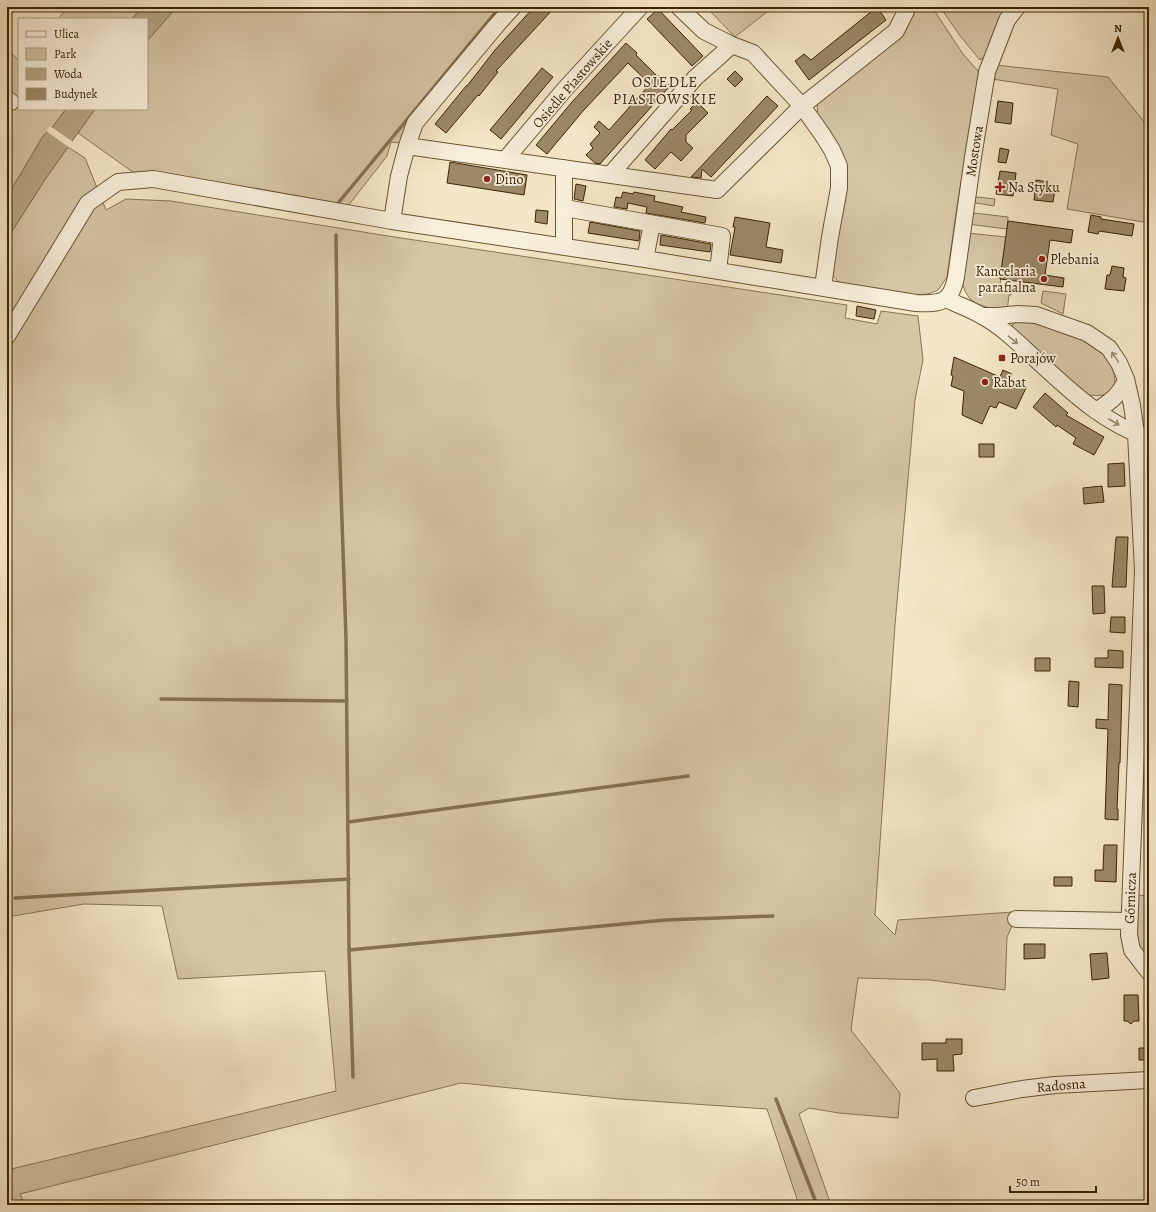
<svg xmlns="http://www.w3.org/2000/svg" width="1156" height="1212" font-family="Alegreya,serif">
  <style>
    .green { fill: #d5c6a6; stroke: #887554 }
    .water { fill: #b5a584; stroke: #847150 }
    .pier { fill: #f4e7c7 }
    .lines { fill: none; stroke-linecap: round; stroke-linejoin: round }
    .stream { stroke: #847150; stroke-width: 3.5 }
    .building { fill: #9b8968; stroke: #3b2402 }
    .minor-casing { stroke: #695533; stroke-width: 18 }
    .minor { stroke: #f8efdb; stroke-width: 16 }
    .oneway { stroke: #9a8a6e }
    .poi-dot { fill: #8f2418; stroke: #f8efdb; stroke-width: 1.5 }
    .labels { text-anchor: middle; stroke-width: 3.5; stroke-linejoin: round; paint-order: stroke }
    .street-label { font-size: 14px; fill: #3b2402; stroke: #f8efdb }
    .poi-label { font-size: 14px; fill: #3b2402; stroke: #f8efdb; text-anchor: start }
    .neighbourhood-label { font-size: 15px; letter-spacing: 1px; fill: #3b2402; stroke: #f8efdb }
  </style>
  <rect width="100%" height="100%" fill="#f4e7c7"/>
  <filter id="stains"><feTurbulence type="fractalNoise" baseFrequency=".005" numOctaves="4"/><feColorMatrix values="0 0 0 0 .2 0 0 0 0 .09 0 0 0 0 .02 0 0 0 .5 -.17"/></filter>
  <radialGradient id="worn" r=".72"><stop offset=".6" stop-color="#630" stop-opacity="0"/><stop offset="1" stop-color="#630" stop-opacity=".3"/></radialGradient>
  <!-- green -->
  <path class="green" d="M68 7H142L132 19H58Z
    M177 7H507L401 143 391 142 387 156 348 206 137 175 78 133 95 109H147V41Z
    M706 7H773L735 37Z
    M912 7H932L963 54 978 71 979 78 958 200 947 277 938 290 928 294 913 295 845 285C837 281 834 279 830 270L845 181 818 120 817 104Z
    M940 7H1008L1000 16 986 56 980 60 961 37Z
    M7 48 19 61V109H66L51 129 43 136 7 197Z
    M995 65 1108 77 1146 124 1149 131V223L1067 209 1078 144 1051 135 1058 89 992 79Z
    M68 147 85 158 106 210 126 199 171 201 388 236 847 305 845 318 877 324 881 311 918 316 923 360 915 400 895 625 875 915 895 935 898 920 1013 912 1012 926 1007 937 1005 990 930 980 858 978 851 1030 900 1093 898 1118 839 1113 809 1108 799 1114 831 1205H799L767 1109 620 1099 461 1083 20 1194 25 1205H7V1170L336 1091 325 971 178 979 162 906 84 904 7 917V239L46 178Z
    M977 197 995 199 994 206 976 203 974 201V199Z
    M974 213 1008 217 1007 229 968 224 970 215Z
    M967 233 1006 237 1000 285 1012 287 1011 295H1009L1007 312 1005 313 977 304 970 299 965 291 962 282Z
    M1043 291 1066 294 1063 314 1041 303Z
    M1017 321C1039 324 1063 326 1082 338 1089 343 1098 349 1104 355 1122 377 1119 402 1085 394L1013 328 1012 325Z
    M1138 895 1149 896V963L1137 949 1134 938Z"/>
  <!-- water -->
  <path class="water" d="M142 7H177L147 41V19H132Z
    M66 109H95L46 178 7 239V197L43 136 51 129Z"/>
  <!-- pier -->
  <path class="pier" d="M50 126 73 142 70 148 46 131Z"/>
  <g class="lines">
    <!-- stream -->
    <path class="stream" d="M339 202 500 7
      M336 235 338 404 346 638 349 950 353 1077
      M161 699 347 701
      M348 822 688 776
      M15 898 349 879
      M349 950 665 920 773 916
      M776 1099 817 1205"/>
  </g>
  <!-- building -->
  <path class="building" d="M534 7H555L496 71 498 72 479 96 478 95 446 133 435 124 466 86H467L495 50Z
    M877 7 886 20 809 80 795 61 804 54 811 60Z
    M658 9 703 56 692 66 647 19Z
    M626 43 637 53 636 55 658 77 659 75 670 86 600 164 595 163 586 155 593 148 590 144 600 133 594 127 599 121 609 130 650 84 628 63 583 111 547 154 536 145 572 102Z
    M542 68 553 77 501 139 490 130Z
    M735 71 743 79 735 87 727 79Z
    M767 96 778 106 711 177 702 169 701 178 691 177Z
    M998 101 1013 103 1011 124 995 122Z
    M695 104H699L708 113 686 135V142L693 148 681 161 671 152 655 169 645 160 671 129 672 130 692 110 690 109Z
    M1000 148 1009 150 1006 163 998 162Z
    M450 162 527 175 524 195 447 183Z
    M1000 171 1016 173 1013 196 996 194Z
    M1036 180 1048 182 1047 189 1055 190 1053 202 1034 200Z
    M576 184 586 186 583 201 574 199Z
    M623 192 633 194 634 192 655 196 654 201 683 207 681 212 706 217 705 223 646 213 647 207 628 203 627 209 614 207 616 197 621 198Z
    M536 210 548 211 547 224 535 222Z
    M1091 215 1101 217V219L1134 224 1132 236 1099 231 1098 234 1088 232Z
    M735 217 770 223 766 247 783 250 781 263 730 255 735 227H733Z
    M1008 221 1073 230 1071 243 1050 240 1045 275 1064 278 1063 287 1000 279Z
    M590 222 640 231 639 241 588 233Z
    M661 235 711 244 710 252 660 245Z
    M1112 266 1124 268 1123 277 1126 278 1124 291 1105 289 1107 275H1110Z
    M857 306 876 310 874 319 856 316Z
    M954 357 1000 377 1003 370 1012 374 1010 378 1027 386 1016 409 999 402 996 408 990 406 982 424 962 415 964 391 951 386 953 376 951 375Z
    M1045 393 1068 413 1066 415 1104 437 1094 455 1073 444 1076 438 1057 425 1056 427 1033 407Z
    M979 444H994V457H979Z
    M1124 463 1125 486 1108 487V464Z
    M1102 486 1104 502 1084 504 1083 488Z
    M1116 537H1128L1126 587H1112Z
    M1092 586H1104L1105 613 1093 614Z
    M1111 617H1125V633L1110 632Z
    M1108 650 1123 651V668L1095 667V658H1108Z
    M1035 658H1050V671H1035Z
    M1069 681 1079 682 1078 707 1068 706Z
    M1109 684 1122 685 1120 763H1119L1117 809H1118V820L1105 819 1108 729 1096 728V719L1108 720Z
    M1104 845H1117L1116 882 1095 881V870H1103Z
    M1054 877H1072V886H1054Z
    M1024 944H1045V958L1024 959Z
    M1107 953 1109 978 1092 980 1090 954Z
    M1124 995H1138L1139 1021H1134L1131 1024 1127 1021H1124Z
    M946 1039H962V1054L953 1055 954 1071H937V1059L922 1060V1043H946Z
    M1139 1048H1149V1060H1139Z"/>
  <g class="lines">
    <defs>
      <path id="minor" d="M679 7 704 31 732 45 753 53 802 106 822 134 832 150 839 166V188L830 237 823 287
        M7 99 11 102
        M407 146 717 190 802 106 896 31 908 7
        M505 160 564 90 640 7
        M564 168V247
        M610 175 695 78 732 45
        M565 208 722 236 718 271
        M392 221 399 176 407 146 415 123 496 26 513 7
        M645 259 652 224
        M946 299C958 305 971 309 982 316 999 325 1014 339 1028 352 1064 385 1101 423 1149 438
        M982 316H998L1018 314 1036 315 1087 333 1109 348 1119 363 1126 379 1132 405 1136 434 1143 570 1129 935 1132 950 1149 972
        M7 336 88 203 118 182 153 179 392 221 645 259 916 303C941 304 951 303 956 277L973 157 987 72 1007 20 1017 7
        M1096 411C1110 402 1121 394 1126 379
        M1016 919 1129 921
        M974 1098 1022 1089 1055 1085 1149 1080"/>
    </defs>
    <!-- minor casing -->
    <use href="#minor" class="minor-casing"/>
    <!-- minor -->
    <use href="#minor" class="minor"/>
  </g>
  <!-- one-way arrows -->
  <defs><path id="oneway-shaft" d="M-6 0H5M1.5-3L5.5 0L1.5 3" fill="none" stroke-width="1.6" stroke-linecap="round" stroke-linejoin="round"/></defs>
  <g class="oneway">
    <use href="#oneway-shaft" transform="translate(1013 340) rotate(40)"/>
    <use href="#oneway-shaft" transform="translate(1115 357) rotate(-125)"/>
    <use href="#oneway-shaft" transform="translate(1114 422) rotate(30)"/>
  </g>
  <!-- markers -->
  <g class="poi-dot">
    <circle cx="487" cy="179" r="4"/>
    <path d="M998 181h4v4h4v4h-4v4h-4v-4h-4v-4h4z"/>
    <circle cx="1042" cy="259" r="4"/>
    <circle cx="1044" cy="279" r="4"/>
    <rect x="998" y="354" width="8" height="8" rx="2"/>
    <circle cx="985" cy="382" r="4"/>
  </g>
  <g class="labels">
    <!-- street labels -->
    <g class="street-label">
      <text transform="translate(572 83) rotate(-49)" y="5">Osiedle Piastowskie</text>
      <text transform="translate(974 151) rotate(-81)" y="5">Mostowa</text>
      <text transform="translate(1130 898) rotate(-88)" y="5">Górnicza</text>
      <text transform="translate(1061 1085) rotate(-5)" y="5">Radosna</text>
    </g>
    <!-- poi labels -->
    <g class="poi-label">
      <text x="495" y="184">Dino</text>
      <text x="1008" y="192">Na Styku</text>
      <text x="1050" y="264">Plebania</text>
      <text x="1036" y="276" text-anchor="end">Kancelaria<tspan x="1036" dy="16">parafialna</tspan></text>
      <text x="1010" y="363">Porajów</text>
      <text x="993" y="387">Rabat</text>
    </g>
    <!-- neighbourhood labels -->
    <g class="neighbourhood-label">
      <text x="665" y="87">OSIEDLE<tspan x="665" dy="17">PIASTOWSKIE</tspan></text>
    </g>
  </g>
  <!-- margin -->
  <rect width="1156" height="1212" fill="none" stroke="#f4e7c7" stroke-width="24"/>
  <rect x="8" y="8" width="1140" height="1196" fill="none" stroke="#3b2402" stroke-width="2"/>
  <rect x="12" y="12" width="1132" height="1188" fill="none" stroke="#3b2402"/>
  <!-- legend -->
  <rect x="18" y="18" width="130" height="92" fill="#f8efdb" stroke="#ac9e84"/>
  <rect x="26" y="31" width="20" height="6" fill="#f8efdb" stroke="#ac9e84"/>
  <text x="54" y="38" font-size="12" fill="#3b2402">Ulica</text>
  <rect x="26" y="48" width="20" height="12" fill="#d5c6a6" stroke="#ac9e84"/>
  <text x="54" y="58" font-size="12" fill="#3b2402">Park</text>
  <rect x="26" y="68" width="20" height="12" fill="#b5a584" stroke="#ac9e84"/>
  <text x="54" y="78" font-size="12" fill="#3b2402">Woda</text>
  <rect x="26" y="88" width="20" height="12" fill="#9b8968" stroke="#ac9e84"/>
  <text x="54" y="98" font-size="12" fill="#3b2402">Budynek</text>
  <!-- north arrow -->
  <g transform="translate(1118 38)" stroke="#f8efdb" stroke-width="3" paint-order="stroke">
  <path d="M0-3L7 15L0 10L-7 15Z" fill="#3b2402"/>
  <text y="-6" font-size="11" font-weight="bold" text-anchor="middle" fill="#3b2402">N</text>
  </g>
  <!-- scale -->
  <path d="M1010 1186v6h86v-6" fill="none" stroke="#3b2402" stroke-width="2"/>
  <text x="1016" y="1186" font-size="12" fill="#3b2402" stroke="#f8efdb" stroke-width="3" paint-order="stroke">50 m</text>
  <rect width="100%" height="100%" filter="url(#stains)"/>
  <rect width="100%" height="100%" fill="url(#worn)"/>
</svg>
